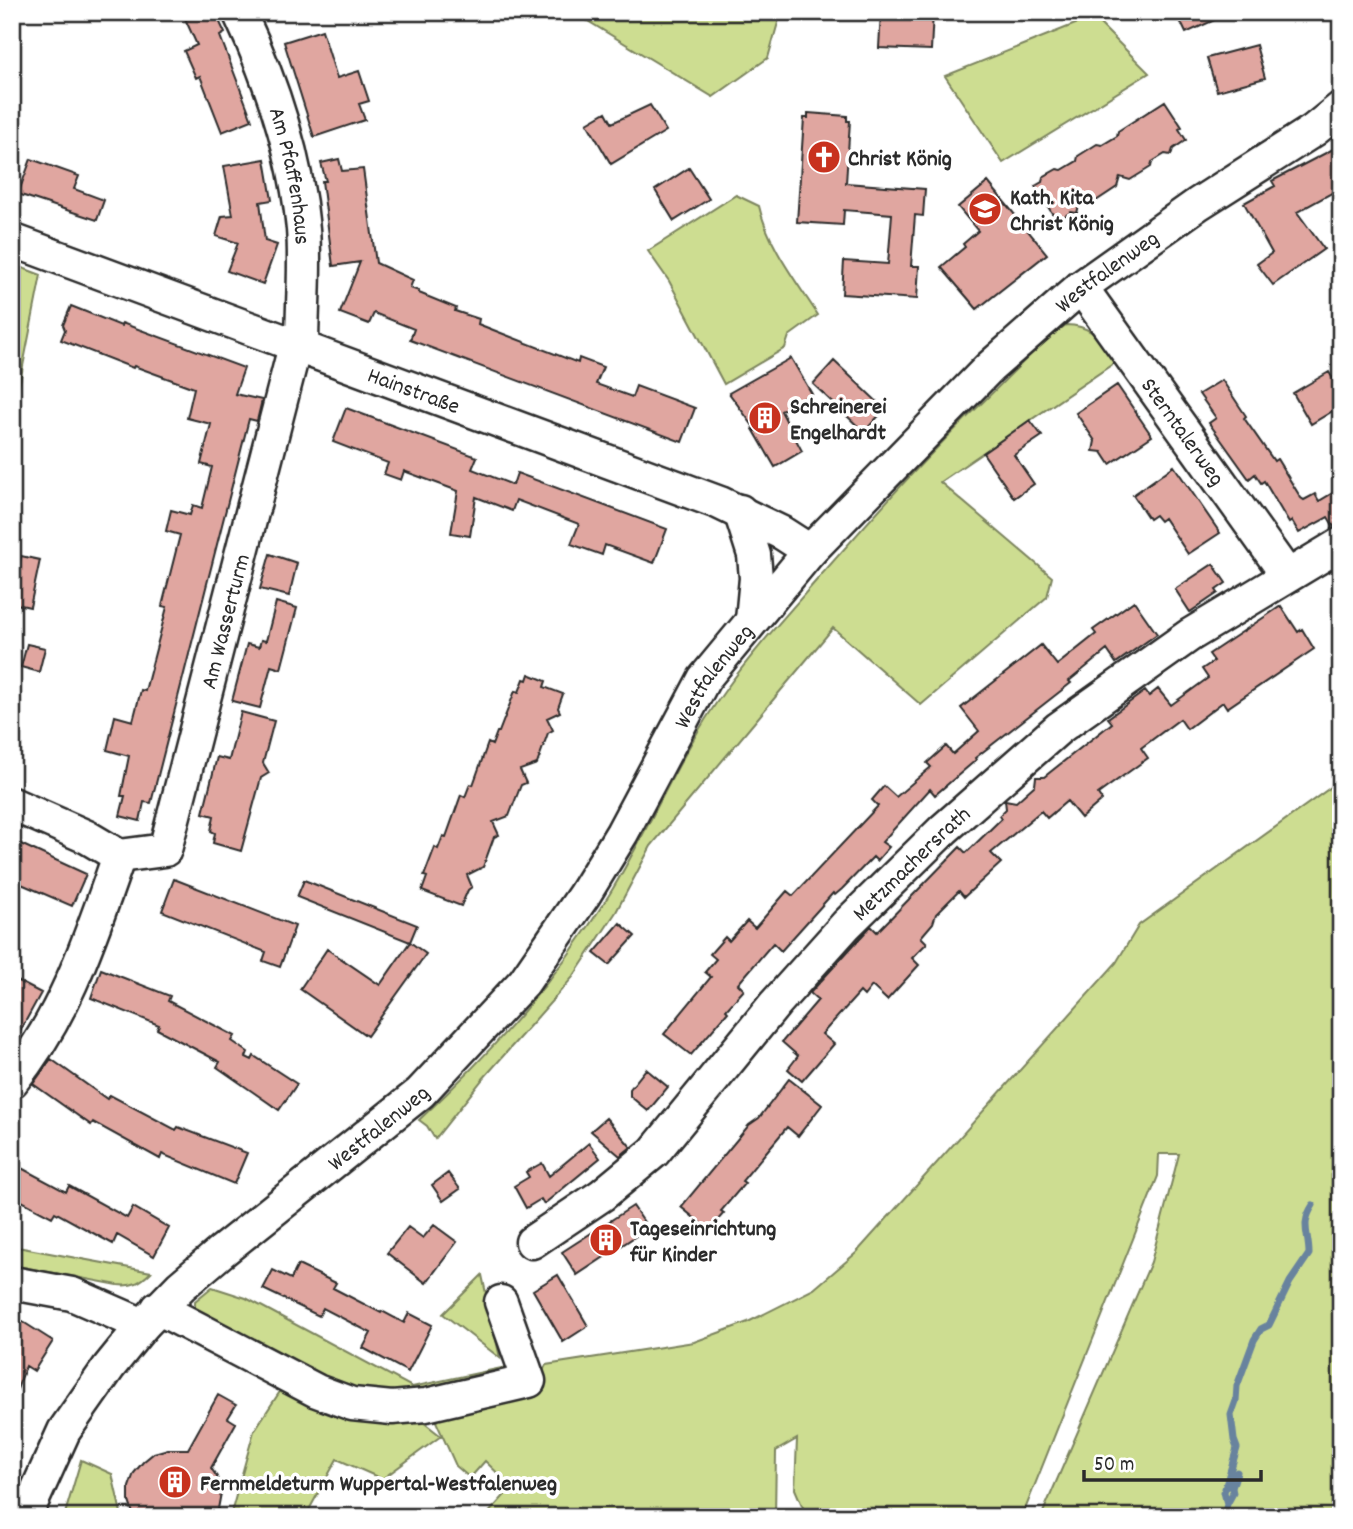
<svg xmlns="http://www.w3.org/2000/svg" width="1353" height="1529" font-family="Dekko,sans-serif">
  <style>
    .green { fill: #cddd91; stroke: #7c845e; stroke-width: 2 }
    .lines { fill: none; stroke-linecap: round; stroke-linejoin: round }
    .stream { stroke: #68839e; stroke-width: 7 }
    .building { fill: #e0a6a0; stroke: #2b2b2b; stroke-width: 2 }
    .minor-casing { stroke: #2b2b2b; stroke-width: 37 }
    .minor { stroke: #fff; stroke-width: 32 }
    .labels { text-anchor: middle; stroke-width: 7; stroke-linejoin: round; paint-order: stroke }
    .poi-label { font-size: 23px; font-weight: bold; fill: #2b2b2b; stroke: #fff; text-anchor: start }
    .street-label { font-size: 23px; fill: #2b2b2b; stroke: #fff }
  </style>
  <rect width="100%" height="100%" fill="#fff"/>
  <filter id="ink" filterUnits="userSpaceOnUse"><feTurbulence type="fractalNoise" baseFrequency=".0143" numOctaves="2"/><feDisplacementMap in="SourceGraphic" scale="14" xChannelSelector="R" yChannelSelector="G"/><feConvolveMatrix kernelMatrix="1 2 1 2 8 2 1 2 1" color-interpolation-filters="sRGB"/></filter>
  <g filter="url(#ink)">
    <!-- green -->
    <path class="green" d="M573 12H781L768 58 713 97Z
      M1093 17 1149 73 1003 163 945 76Z
      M736 195 759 206C768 245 796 281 818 315L789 336 785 348 724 384 669 281 648 251Z
      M12 264 41 275 12 422Z
      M1066 325C1092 325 1103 341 1120 359L940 482 1052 577 1047 597 921 705 833 628 651 846 616 912 573 977 482 1080 435 1139 427 1126 419 1120C493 1051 555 981 609 895 650 829 678 755 724 692 753 651 789 612 822 574 875 514 927 455 985 400 1011 375 1037 345 1066 325Z
      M1341 780V1517H1041L1151 1262 1179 1154H1159L1158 1176 1022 1517H807L795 1489 797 1439 776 1451 775 1517H485L512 1487 485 1461 470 1478 456 1466 434 1417 533 1389 546 1365 694 1342 748 1322 814 1289 856 1253 1116 963 1139 925Z
      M12 1246 151 1272C141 1282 133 1287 118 1285L12 1265Z
      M482 1275 500 1358 443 1314Z
      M212 1287 246 1298 412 1387 511 1366C462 1385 411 1400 359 1390 335 1386 312 1372 291 1361 259 1344 227 1328 195 1312V1301Z
      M281 1390 355 1421 423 1422 441 1436 382 1479 337 1459 305 1517H230L254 1431Z
      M81 1460 112 1474 122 1517H64Z"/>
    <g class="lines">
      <!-- stream -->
      <path class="stream" d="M1227 1504 1233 1493 1232 1488 1237 1472
        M1224 1517 1227 1504 1224 1492 1237 1448 1234 1440 1231 1415 1236 1401 1237 1386 1254 1340 1261 1329 1269 1325 1290 1282 1309 1254C1309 1233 1300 1225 1313 1205"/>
    </g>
    <!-- building -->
    <path class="building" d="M182 12H215L225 33 220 36 252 120 222 132 200 76 196 78 184 51 197 45Z
      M881 12H933L931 50 879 48Z
      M1176 12H1232L1186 33Z
      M322 30 337 78 359 71 369 101 359 104 365 120 314 137 284 42Z
      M1256 45 1265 78 1217 91 1207 58Z
      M1165 101 1182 127 1179 129 1186 140 1173 149 1171 155 1165 154 1152 162 1151 167 1130 180 1120 177 1117 187 1090 205 1080 202 1077 213 1071 212 1057 221 1035 186 1042 182 1043 177 1057 169 1062 170 1077 161 1078 156 1097 144 1102 145 1117 136 1118 131Z
      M650 105 666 131 611 164 587 123 606 112 612 123Z
      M808 113 847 116V121H850L846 183 925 189 923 216 915 215 911 266H919L917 299 842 294 844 261 888 264 892 214 844 210 843 225 797 222 804 118H808Z
      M1341 145V188L1297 212 1324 249 1273 285 1257 264 1272 253 1244 203 1275 186 1272 181Z
      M31 159 79 176 74 189 104 200 97 220 18 194Z
      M265 159 272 200 260 202 265 241 277 245 263 284 227 271 238 243 216 236 222 216 233 215 224 166Z
      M339 159 342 171 363 169 376 263 413 280 410 288 419 291V293L456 308 455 311 479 319 478 324 578 363 579 358 603 367 596 384 632 397 636 386 695 408 682 442 410 340 414 329 374 313 369 324 340 313 360 262 333 266 322 181H326L321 163Z
      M689 168 709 199 674 221 655 190Z
      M988 182 1047 254 977 309 941 267 965 247 963 244 978 231 958 207Z
      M71 306 121 326 122 323 244 368 235 394 262 400 257 421 249 419 151 803 144 802 140 821 120 816 125 796H121L129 756 107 750 115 716 133 721 141 690 145 691 167 607 162 606 180 535 166 531 171 510 190 515 193 505 202 508 212 467 201 464 211 424 187 418 194 388 134 366 133 368 61 340 65 330 63 325Z
      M791 358 812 394 781 411 802 451 775 467 753 429 756 430 729 393Z
      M834 361 885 409 864 432 813 384Z
      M1329 372 1341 392V406L1311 424 1293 393Z
      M1222 380 1246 416 1244 418 1274 461 1277 459 1301 498 1304 500 1315 494 1319 501 1341 488V526L1334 527 1328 517 1299 533 1292 521 1289 523 1264 481 1261 483 1255 474 1249 479 1209 423 1216 418 1199 394Z
      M1117 385 1152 436 1110 464 1102 452 1093 451 1095 441 1076 413Z
      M346 408 477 457 472 469 513 485 517 473 667 529 654 563 605 545 602 555 571 544 579 524 516 500 512 511 476 497 470 536 451 533 458 491 404 471 401 480 384 474 388 463 333 442Z
      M1030 420 1042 436 1014 455 1034 484 1014 498 983 453Z
      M1174 466 1220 533 1188 554 1164 518 1160 521 1155 515 1149 519 1133 495Z
      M270 554 297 563 289 596 260 589Z
      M21 556 40 560 30 607 12 603Z
      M1213 564 1226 583 1216 590 1218 593 1190 612 1175 589Z
      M1134 601 1157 634 1116 663 1107 650 1069 681 1071 683 975 758 976 760 935 795 930 789 882 842 889 847 877 861 873 857 842 889 835 895 833 893 781 951 773 943 738 984 744 990 726 1010 728 1012 691 1055 664 1034 711 977 705 972 716 959 710 954 725 937 729 941 747 921 755 928 787 891 793 896 878 806 872 800 884 786 896 797 931 767 927 763 946 746 953 754 979 731 961 708 1041 645 1057 665 1096 634 1093 630Z
      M276 602 297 608 281 669 271 666 260 708 232 701 247 644 259 647 261 640 266 641Z
      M1281 606 1298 632 1302 629 1314 649 1227 708 1223 702 1187 729 1180 719 1141 748 1148 758 1098 794 1102 800 1081 818 1067 801 1047 818 1041 811 991 853 1001 863 964 897 959 891 936 914 933 923 921 937 927 943 912 958 919 965 887 1000 872 986 864 996 860 992 822 1034 834 1044 802 1081 788 1069 798 1056 782 1042 818 1000 810 993 871 926 877 932 960 847 966 853 1001 819 999 816 1006 809 1005 800 1016 802 1035 785 1036 777H1044L1112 723 1108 718 1145 691 1149 696 1158 689 1171 705 1208 678 1202 669 1214 661 1209 654Z
      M27 644 45 648 39 672 21 667Z
      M529 674 546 681 544 687 563 694 558 708 560 712 547 718 553 730 548 733 537 764 520 770 526 783 521 785 509 816 493 822 499 835 494 837 483 867 467 875 472 887 468 890 461 906 422 891 427 877 424 876 435 847 438 849 443 836 446 837 461 795 465 797 470 784 473 785 488 743 492 745 497 732H499L515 691 519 692 524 679 527 680Z
      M241 712 274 721 263 763 269 773 261 778 241 851 213 843 215 833 211 831 214 816 203 813 217 757 229 760Z
      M12 840 86 874 72 906 12 880Z
      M174 879 295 926 280 967 263 961 266 952 162 911Z
      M304 880 417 925 410 942 297 897Z
      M620 923 635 936 609 965 594 953Z
      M410 942 426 954 367 1036 300 989 327 949 380 985Z
      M101 969 170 996 168 1001 235 1036 232 1041 248 1052 246 1057 252 1060 254 1056 297 1084 279 1110 217 1067 220 1062 157 1029 159 1025 91 998Z
      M12 978 41 993 12 1046Z
      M51 1059 107 1099 110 1095 176 1130 178 1127 247 1153 234 1184 162 1154 160 1159 93 1122 91 1125 33 1084Z
      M646 1069 668 1087 648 1111 630 1096V1089Z
      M789 1079 822 1105 798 1136 787 1127 742 1181 745 1183 721 1211 724 1213 709 1230 681 1207 749 1125 759 1118Z
      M606 1118 631 1147 620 1156 591 1131Z
      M589 1143 600 1158 544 1204 541 1199 526 1208 514 1186 529 1177 526 1172 542 1163 549 1176Z
      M12 1163 66 1192 69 1186 127 1218 133 1207 169 1228 154 1256 117 1235 113 1244 55 1212 52 1217 12 1196Z
      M448 1173 460 1189 443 1201 432 1185Z
      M633 1206 648 1228 577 1275 562 1252Z
      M434 1225 457 1242 426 1283 387 1253 408 1227 423 1238Z
      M298 1265 336 1283 333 1288 381 1313 382 1311 404 1323 409 1313 432 1325 408 1372 363 1348 371 1333 323 1308 319 1316 263 1289 273 1270 291 1279Z
      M558 1275 588 1326 563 1342 533 1290Z
      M20 1320 53 1341 34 1371 26 1366 14 1397H12V1333Z
      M218 1395 236 1405 228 1418 236 1423 211 1468 217 1477 221 1493 218 1509 214 1517H134L129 1501V1487L134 1473 143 1462 154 1453 168 1449H188Z"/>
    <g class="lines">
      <defs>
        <g id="minor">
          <path id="s1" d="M239 12C271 80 296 153 303 229 306 267 302 308 302 347"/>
          <path id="s2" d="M12 240 720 503 782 533 810 551"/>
          <path id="s3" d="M1081 287 1287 575"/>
          <path d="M740 511 754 555 756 578 752 620"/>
          <path id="s4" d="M12 804 87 837 119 856 165 850 295 346"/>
          <path d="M12 1081C66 1015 91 935 119 856"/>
          <path id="s5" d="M532 1242 602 1195 654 1152 775 1004 846 925 944 829 1059 728 1190 635 1341 544"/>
          <path d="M12 1283 72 1294 143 1325"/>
          <path d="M158 1308 317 1391 352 1404 392 1408 426 1405 529 1381 501 1302"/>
          <path id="s6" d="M25 1517 64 1431 109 1367 143 1325 181 1286 221 1252 420 1093 524 982 584 895 622 833 704 679 810 551 989 368 1081 287 1198 204 1314 130 1341 108"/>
        </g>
      </defs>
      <!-- minor casing -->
      <use href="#minor" class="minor-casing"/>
      <!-- minor -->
      <use href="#minor" class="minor"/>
    </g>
  </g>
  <!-- icons -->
  <defs>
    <symbol id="church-disc" viewBox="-11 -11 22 22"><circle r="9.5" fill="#c8321e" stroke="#fff"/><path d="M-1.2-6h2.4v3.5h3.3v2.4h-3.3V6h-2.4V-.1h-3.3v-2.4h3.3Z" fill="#fff"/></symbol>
    <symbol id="school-disc" viewBox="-11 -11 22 22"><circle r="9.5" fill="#c8321e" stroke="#fff"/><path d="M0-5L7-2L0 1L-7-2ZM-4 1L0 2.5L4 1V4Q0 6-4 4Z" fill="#fff"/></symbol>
    <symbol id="building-disc" viewBox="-11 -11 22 22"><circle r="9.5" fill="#c8321e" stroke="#fff"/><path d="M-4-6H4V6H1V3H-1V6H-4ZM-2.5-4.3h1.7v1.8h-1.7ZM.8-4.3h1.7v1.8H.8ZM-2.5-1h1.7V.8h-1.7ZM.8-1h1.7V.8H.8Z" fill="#fff"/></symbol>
  </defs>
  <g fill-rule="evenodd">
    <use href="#church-disc" x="805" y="138" width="38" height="38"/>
    <use href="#school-disc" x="966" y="190" width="38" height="38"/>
    <use href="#building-disc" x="746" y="399" width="38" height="38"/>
    <use href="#building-disc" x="587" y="1221" width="38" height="38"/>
    <use href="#building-disc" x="156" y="1463" width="38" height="38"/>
  </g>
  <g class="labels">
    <!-- poi labels -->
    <g class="poi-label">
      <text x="848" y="165">Christ König</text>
      <text x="1010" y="204">Kath. Kita<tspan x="1010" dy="26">Christ König</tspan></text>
      <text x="790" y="413">Schreinerei<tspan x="790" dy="26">Engelhardt</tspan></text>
      <text x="630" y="1235">Tageseinrichtung<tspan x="630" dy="26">für Kinder</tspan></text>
      <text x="200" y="1490">Fernmeldeturm Wuppertal-Westfalenweg</text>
    </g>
    <!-- street labels -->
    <g class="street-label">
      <text dy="8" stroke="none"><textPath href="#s1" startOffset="173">Am Pfaffenhaus</textPath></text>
      <text dy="8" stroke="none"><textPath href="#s6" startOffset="1668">Westfalenweg</textPath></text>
      <text dy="8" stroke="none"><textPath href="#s2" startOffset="429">Hainstraße</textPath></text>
      <text dy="8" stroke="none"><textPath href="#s3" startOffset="177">Sterntalerweg</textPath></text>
      <text dy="8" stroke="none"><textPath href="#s4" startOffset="402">Am Wasserturm</textPath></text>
      <text dy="8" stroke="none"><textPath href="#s6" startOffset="1101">Westfalenweg</textPath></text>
      <text dy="8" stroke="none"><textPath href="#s5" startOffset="539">Metzmachersrath</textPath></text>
      <text dy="8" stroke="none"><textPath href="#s6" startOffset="534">Westfalenweg</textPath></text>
    </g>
  </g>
  <!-- margin -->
  <rect width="1353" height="1529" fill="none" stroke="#fff" stroke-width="42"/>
  <rect x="21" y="21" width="1311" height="1487" fill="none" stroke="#2b2b2b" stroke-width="2.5" filter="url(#ink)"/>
  <!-- scale -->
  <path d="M1084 1470v10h177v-10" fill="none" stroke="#2b2b2b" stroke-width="3.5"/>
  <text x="1094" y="1470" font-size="21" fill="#2b2b2b" stroke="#ffffff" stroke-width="5" paint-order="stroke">50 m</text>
</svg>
